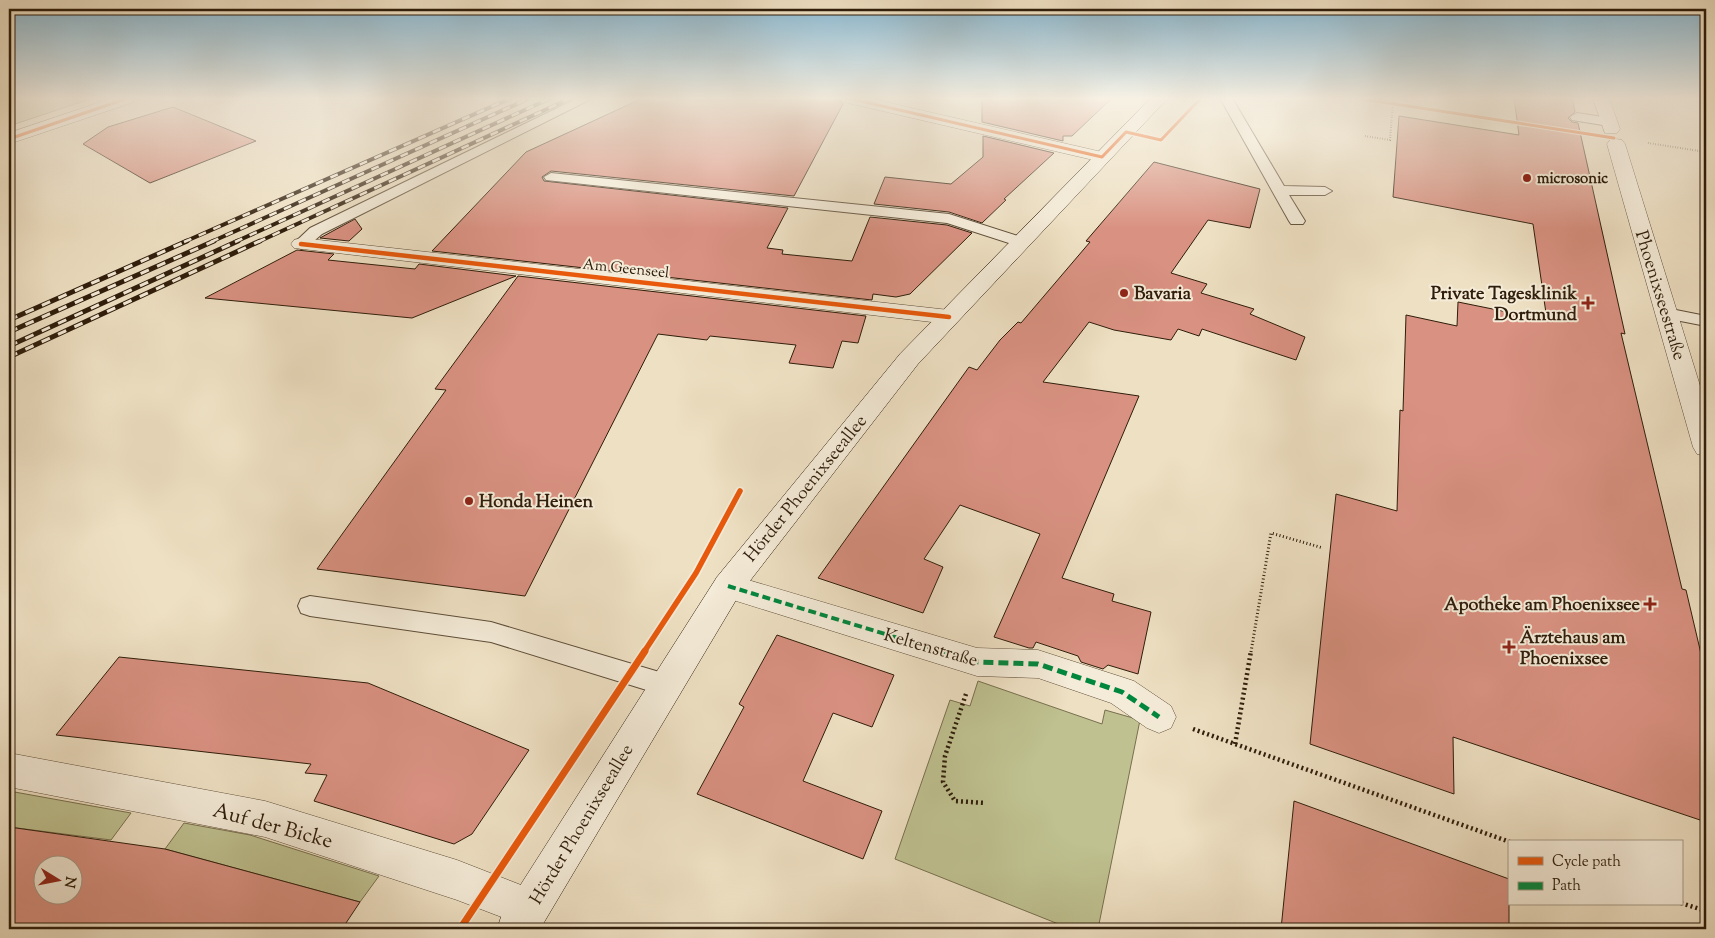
<svg xmlns="http://www.w3.org/2000/svg" width="1715" height="938" font-family="'Sorts Mill Goudy',serif">
  <style>
    .green { fill: #bfc190; stroke: #776f4e }
    .building { fill: #d99181; stroke: #2f1d0b; fill-rule: evenodd }
    .lines { fill: none; stroke-linecap: round; stroke-linejoin: round }
    .service-casing { stroke: #5f4e39; stroke-width: 2 }
    .minor-casing { stroke: #5f4e39; stroke-width: 1 }
    .secondary-casing { stroke: #2f1d0b; stroke-width: 1 }
    .path-far2 { stroke: #2f1d0b; stroke-width: 2; stroke-dasharray: 0.5 2; stroke-linecap: butt }
    .path-far1 { stroke: #2f1d0b; stroke-width: 3; stroke-dasharray: 1 2.5; stroke-linecap: butt }
    .path { stroke: #2f1d0b; stroke-width: 4.5; stroke-dasharray: 2 3; stroke-linecap: butt }
    .service { fill: #f4ebd8; fill-rule: evenodd }
    .minor { fill: #f4ebd8; fill-rule: evenodd }
    .secondary { fill: #f4ebd8; fill-rule: evenodd }
    .rail-far1-casing { stroke: #2f1d0b; stroke-width: 4 }
    .rail-casing { stroke: #2f1d0b; stroke-width: 5 }
    .rail-far1 { stroke: #f4ebd8; stroke-width: 2.5; stroke-dasharray: 8; stroke-linecap: butt }
    .rail { stroke: #f4ebd8; stroke-width: 3; stroke-dasharray: 9; stroke-linecap: butt }
    .quiet-far1 { stroke: #00873e; stroke-width: 4; stroke-dasharray: 8 4; stroke-linecap: butt }
    .quiet { stroke: #00873e; stroke-width: 5; stroke-dasharray: 10 5; stroke-linecap: butt }
    .cycleway-far3-casing { stroke: #f4ebd8; stroke-width: 5 }
    .cycleway-far2-casing { stroke: #f4ebd8; stroke-width: 7 }
    .cycleway-far1-casing { stroke: #f4ebd8; stroke-width: 9 }
    .cycleway-casing { stroke: #f4ebd8; stroke-width: 10 }
    .cycleway-far3 { stroke: #e8590c; stroke-width: 3 }
    .cycleway-far2 { stroke: #e8590c; stroke-width: 4.5 }
    .cycleway-far1 { stroke: #e8590c; stroke-width: 5.5 }
    .cycleway { stroke: #e8590c; stroke-width: 7 }
    .poi-dot { fill: #8f2418; stroke: #f4ebd8; stroke-width: 2 }
    .labels { text-anchor: middle; stroke-width: 4; stroke-linejoin: round; paint-order: stroke }
    .far-poi-label { font-size: 15px; font-weight: bold; fill: #2f1d0b; stroke: #f4ebd8; text-anchor: start }
    .far-street-label { font-size: 15px; fill: #2f1d0b; stroke: #f4ebd8 }
    .poi-label { font-size: 18px; font-weight: bold; fill: #2f1d0b; stroke: #f4ebd8; text-anchor: start }
    .street-label { font-size: 18px; fill: #2f1d0b; stroke: #f4ebd8 }
    .near-street-label { font-size: 21px; fill: #2f1d0b; stroke: #f4ebd8 }
  </style>
  <rect width="100%" height="100%" fill="#eee0c3"/>
  <filter id="stains"><feTurbulence type="fractalNoise" baseFrequency=".004" numOctaves="4"/><feColorMatrix values="0 0 0 0 .2 0 0 0 0 .09 0 0 0 0 .02 0 0 0 .5 -.17"/></filter>
  <radialGradient id="worn" r=".72"><stop offset=".6" stop-color="#630" stop-opacity="0"/><stop offset="1" stop-color="#630" stop-opacity=".3"/></radialGradient>
  <!-- green -->
  <path class="green" d="M9 98H93L9 126Z
    M978 681 1102 724 1105 710 1140 720 1098 929H1071L895 859 950 700 970 706Z
    M9 791 131 813 111 840 9 827Z
    M184 823 250 835 379 876 360 902 165 849Z"/>
  <!-- building -->
  <path class="building" d="M643 98H838L843 104 794 196 551 171 542 177 544 181 788 208 767 248 783 250 782 254 852 261 870 217 947 225 972 233 910 294 896 297 873 294 872 300 432 251 526 152Z
    M982 98H1112L1072 136H1063V141L982 122Z
    M1514 98H1572L1575 112 1568 118 1572 122 1578 123 1625 334 1621 333 1682 589 1686 590 1706 675V822L1453 737 1454 794 1310 744 1336 494 1397 511 1400 410 1403 411 1406 315 1457 326 1458 302 1547 320 1533 224 1393 197 1399 116 1519 135Z
    M173 107 256 141 150 183 83 144 108 127Z
    M983 136 1054 153 1004 199 1006 200 982 223 949 212 874 204 885 177 951 184 983 157Z
    M1154 162 1260 189 1250 228 1208 220 1171 273 1207 284 1201 293 1254 309 1250 314 1305 337 1296 360 1202 329 1199 336 1178 329 1171 340 1114 330 1089 322 1043 382 1139 396 1062 578 1114 594 1112 601 1151 612 1138 674 1108 665 1103 669 1081 662 1078 656 1036 642 1033 648H1029L994 637 1040 534 960 505 924 559 943 567 923 613 818 578 969 367 977 370 1000 340 1018 322 1021 323 1090 242 1086 241Z
    M355 219 362 229 349 241 320 238Z
    M297 250 334 254 328 260 415 269 419 264 516 276 412 318 205 298Z
    M518 276 866 316 858 343 842 341 833 368 789 363 796 345 710 336 707 340 658 334 525 596 317 569 446 390 435 389Z
    M777 635 894 675 872 727 833 713 803 781 882 811 863 859 697 794 744 707 739 704Z
    M119 657 368 683 529 750 472 834 454 844 314 801 327 775 305 773 311 764 56 735Z
    M1294 801 1509 879V929H1281Z
    M9 827 165 849 360 902 342 929H9ZM42 866H72V896H42Z"/>
  <g class="lines">
    <defs>
      <path id="service" d="M578 98H593L322 234 307 247 301 249 293 244 310 228Z
        M1220 98H1232L1284 186 1325 187 1332 191 1325 195H1289L1305 221 1303 224H1291L1289 221Z
        M1577 113 1609 118 1616 122 1609 126 1572 120 1570 117Z
        M551 173 949 214 1027 239 1029 242 1021 247 947 223 546 180 544 177Z
        M1666 308 1706 316V326L1660 317 1657 313 1660 309Z
        M310 596 491 622 666 674 675 677 679 685 675 693 666 696 491 642 310 616 301 613 298 606 301 599Z"/>
      <path id="minor" d="M113 98H136L134 102 9 144V133Z
        M840 98H868L1102 152 1108 153 1111 157 1108 161 1102 162 848 103 842 102Z
        M1593 98H1609L1620 129 1617 133H1605Z
        M1616 139 1622 140 1625 144 1706 405V456L1697 454 1693 447 1607 144 1610 140Z
        M301 238 949 310 957 312 961 317 957 322 949 324 294 248 291 244 294 240Z
        M728 574 977 648 1038 650 1134 681 1171 706 1176 717 1171 728 1159 733 1147 728 1111 703 1038 678 977 676 717 595 713 586 717 577Z
        M9 753 265 801 457 860 544 894 550 908 544 922 530 928 457 900 265 837 9 787Z"/>
      <path id="secondary" d="M1151 98H1168L918 364 739 595 540 929H497L502 914 717 577 900 354Z"/>
    </defs>
    <!-- service casing -->
    <use href="#service" class="service-casing"/>
    <!-- minor casing -->
    <use href="#minor" class="minor-casing"/>
    <!-- secondary casing -->
    <use href="#secondary" class="secondary-casing"/>
    <!-- path-far2 -->
    <path class="path-far2" d="M1365 136 1390 140 1393 103
      M1648 143 1706 152"/>
    <!-- path-far1 -->
    <path class="path-far1" d="M1251 652 1271 533 1323 548"/>
    <!-- path -->
    <path class="path" d="M966 694 945 756 943 782 955 801 985 803
      M1193 729 1510 842
      M1235 744 1251 651
      M1681 903 1706 911"/>
    <!-- service -->
    <use href="#service" class="service"/>
    <!-- minor -->
    <use href="#minor" class="minor"/>
    <!-- secondary -->
    <use href="#secondary" class="secondary"/>
    <defs>
      <path id="rail-far1" d="M184 242 511 98
        M211 242 530 98
        M235 242 551 98
        M258 242 571 98"/>
      <path id="rail" d="M9 320 187 241
        M9 332 214 241
        M9 346 238 241
        M9 357 260 241"/>
    </defs>
    <!-- rail-far1 casing -->
    <use href="#rail-far1" class="rail-far1-casing"/>
    <!-- rail casing -->
    <use href="#rail" class="rail-casing"/>
    <!-- rail-far1 -->
    <use href="#rail-far1" class="rail-far1"/>
    <!-- rail -->
    <use href="#rail" class="rail"/>
    <!-- quiet-far1 -->
    <path class="quiet-far1" d="M728 586 944 652"/>
    <!-- quiet -->
    <path class="quiet" d="M940 651 977 662 1038 664 1122 692 1159 717"/>
    <defs>
      <path id="cycleway-far3" d="M848 98 1102 157 1126 132 1161 140 1201 98
        M1356 98 1614 138
        M9 139 128 98"/>
      <path id="cycleway-far2" d="M301 244 949 317"/>
      <path id="cycleway-far1" d="M644 652 696 573 740 491"/>
      <path id="cycleway" d="M460 929 645 651"/>
    </defs>
    <!-- cycleway-far3 casing -->
    <use href="#cycleway-far3" class="cycleway-far3-casing"/>
    <!-- cycleway-far2 casing -->
    <use href="#cycleway-far2" class="cycleway-far2-casing"/>
    <!-- cycleway-far1 casing -->
    <use href="#cycleway-far1" class="cycleway-far1-casing"/>
    <!-- cycleway casing -->
    <use href="#cycleway" class="cycleway-casing"/>
    <!-- cycleway-far3 -->
    <use href="#cycleway-far3" class="cycleway-far3"/>
    <!-- cycleway-far2 -->
    <use href="#cycleway-far2" class="cycleway-far2"/>
    <!-- cycleway-far1 -->
    <use href="#cycleway-far1" class="cycleway-far1"/>
    <!-- cycleway -->
    <use href="#cycleway" class="cycleway"/>
  </g>
  <!-- sky -->
  <linearGradient id="sky" x2="0" y2="1"><stop stop-color="#88b8d2"/><stop offset="0.43" stop-color="#f7f1e4"/><stop offset="1" stop-color="#f7f1e4" stop-opacity="0"/></linearGradient>
  <rect width="1715" height="229" fill="url(#sky)"/>
  <!-- markers -->
  <g class="poi-dot">
    <circle cx="1527" cy="178" r="5"/>
    <circle cx="1124" cy="293" r="5"/>
    <path d="M1585.5 295.5h5v5h5v5h-5v5h-5v-5h-5v-5h5z"/>
    <circle cx="469" cy="501" r="5"/>
    <path d="M1647.5 596.5h5v5h5v5h-5v5h-5v-5h-5v-5h5z"/>
    <path d="M1506.5 639.5h5v5h5v5h-5v5h-5v-5h-5v-5h5z"/>
  </g>
  <g class="labels">
    <!-- far-poi labels -->
    <g class="far-poi-label">
      <text x="1537" y="183">microsonic</text>
    </g>
    <!-- far-street labels -->
    <g class="far-street-label">
      <text transform="translate(626 268) rotate(6)" y="5">Am Geenseel</text>
    </g>
    <!-- poi labels -->
    <g class="poi-label">
      <text x="1134" y="299">Bavaria</text>
      <text x="1577" y="299" text-anchor="end">Private Tagesklinik<tspan x="1577" dy="21">Dortmund</tspan></text>
      <text x="479" y="507">Honda Heinen</text>
      <text x="1640" y="610" text-anchor="end">Apotheke am Phoenixsee</text>
      <text x="1520" y="643">Ärztehaus am<tspan x="1520" dy="21">Phoenixsee</tspan></text>
    </g>
    <!-- street labels -->
    <g class="street-label">
      <text transform="translate(1661 295) rotate(73)" y="6">Phoenixseestraße</text>
      <text transform="translate(805 488) rotate(-51)" y="6">Hörder Phoenixseeallee</text>
      <text transform="translate(931 647) rotate(16)" y="6">Keltenstraße</text>
      <text transform="translate(581 824) rotate(-59)" y="6">Hörder Phoenixseeallee</text>
    </g>
    <!-- near-street labels -->
    <g class="near-street-label">
      <text transform="translate(273 825) rotate(15)" y="7">Auf der Bicke</text>
    </g>
  </g>
  <!-- margin -->
  <rect width="1715" height="938" fill="none" stroke="#eee0c3" stroke-width="30"/>
  <rect x="10" y="10" width="1695" height="918" fill="none" stroke="#2f1d0b" stroke-width="2.5"/>
  <rect x="15" y="15" width="1685" height="908" fill="none" stroke="#2f1d0b"/>
  <!-- legend -->
  <rect x="1508" y="840" width="175" height="65" fill="#f4ebd8" stroke="#a59986"/>
  <rect x="1518" y="857" width="25" height="8" fill="#e8590c" stroke="#a59986"/>
  <text x="1552" y="866" font-size="15" fill="#2f1d0b">Cycle path</text>
  <rect x="1518" y="882" width="25" height="8" fill="#00873e" stroke="#a59986"/>
  <text x="1552" y="890" font-size="15" fill="#2f1d0b">Path</text>
  <!-- north arrow -->
  <g transform="translate(58 880) rotate(100)"><circle r="24" fill="#f4ebd8" stroke="#a59986"/>
  <path d="M0-4L9 19L0 12L-9 19Z" fill="#8f2418"/>
  <text y="-8" font-size="14" font-weight="bold" text-anchor="middle" fill="#2f1d0b">N</text>
  </g>
  <rect width="100%" height="100%" filter="url(#stains)"/>
  <rect width="100%" height="100%" fill="url(#worn)"/>
</svg>
